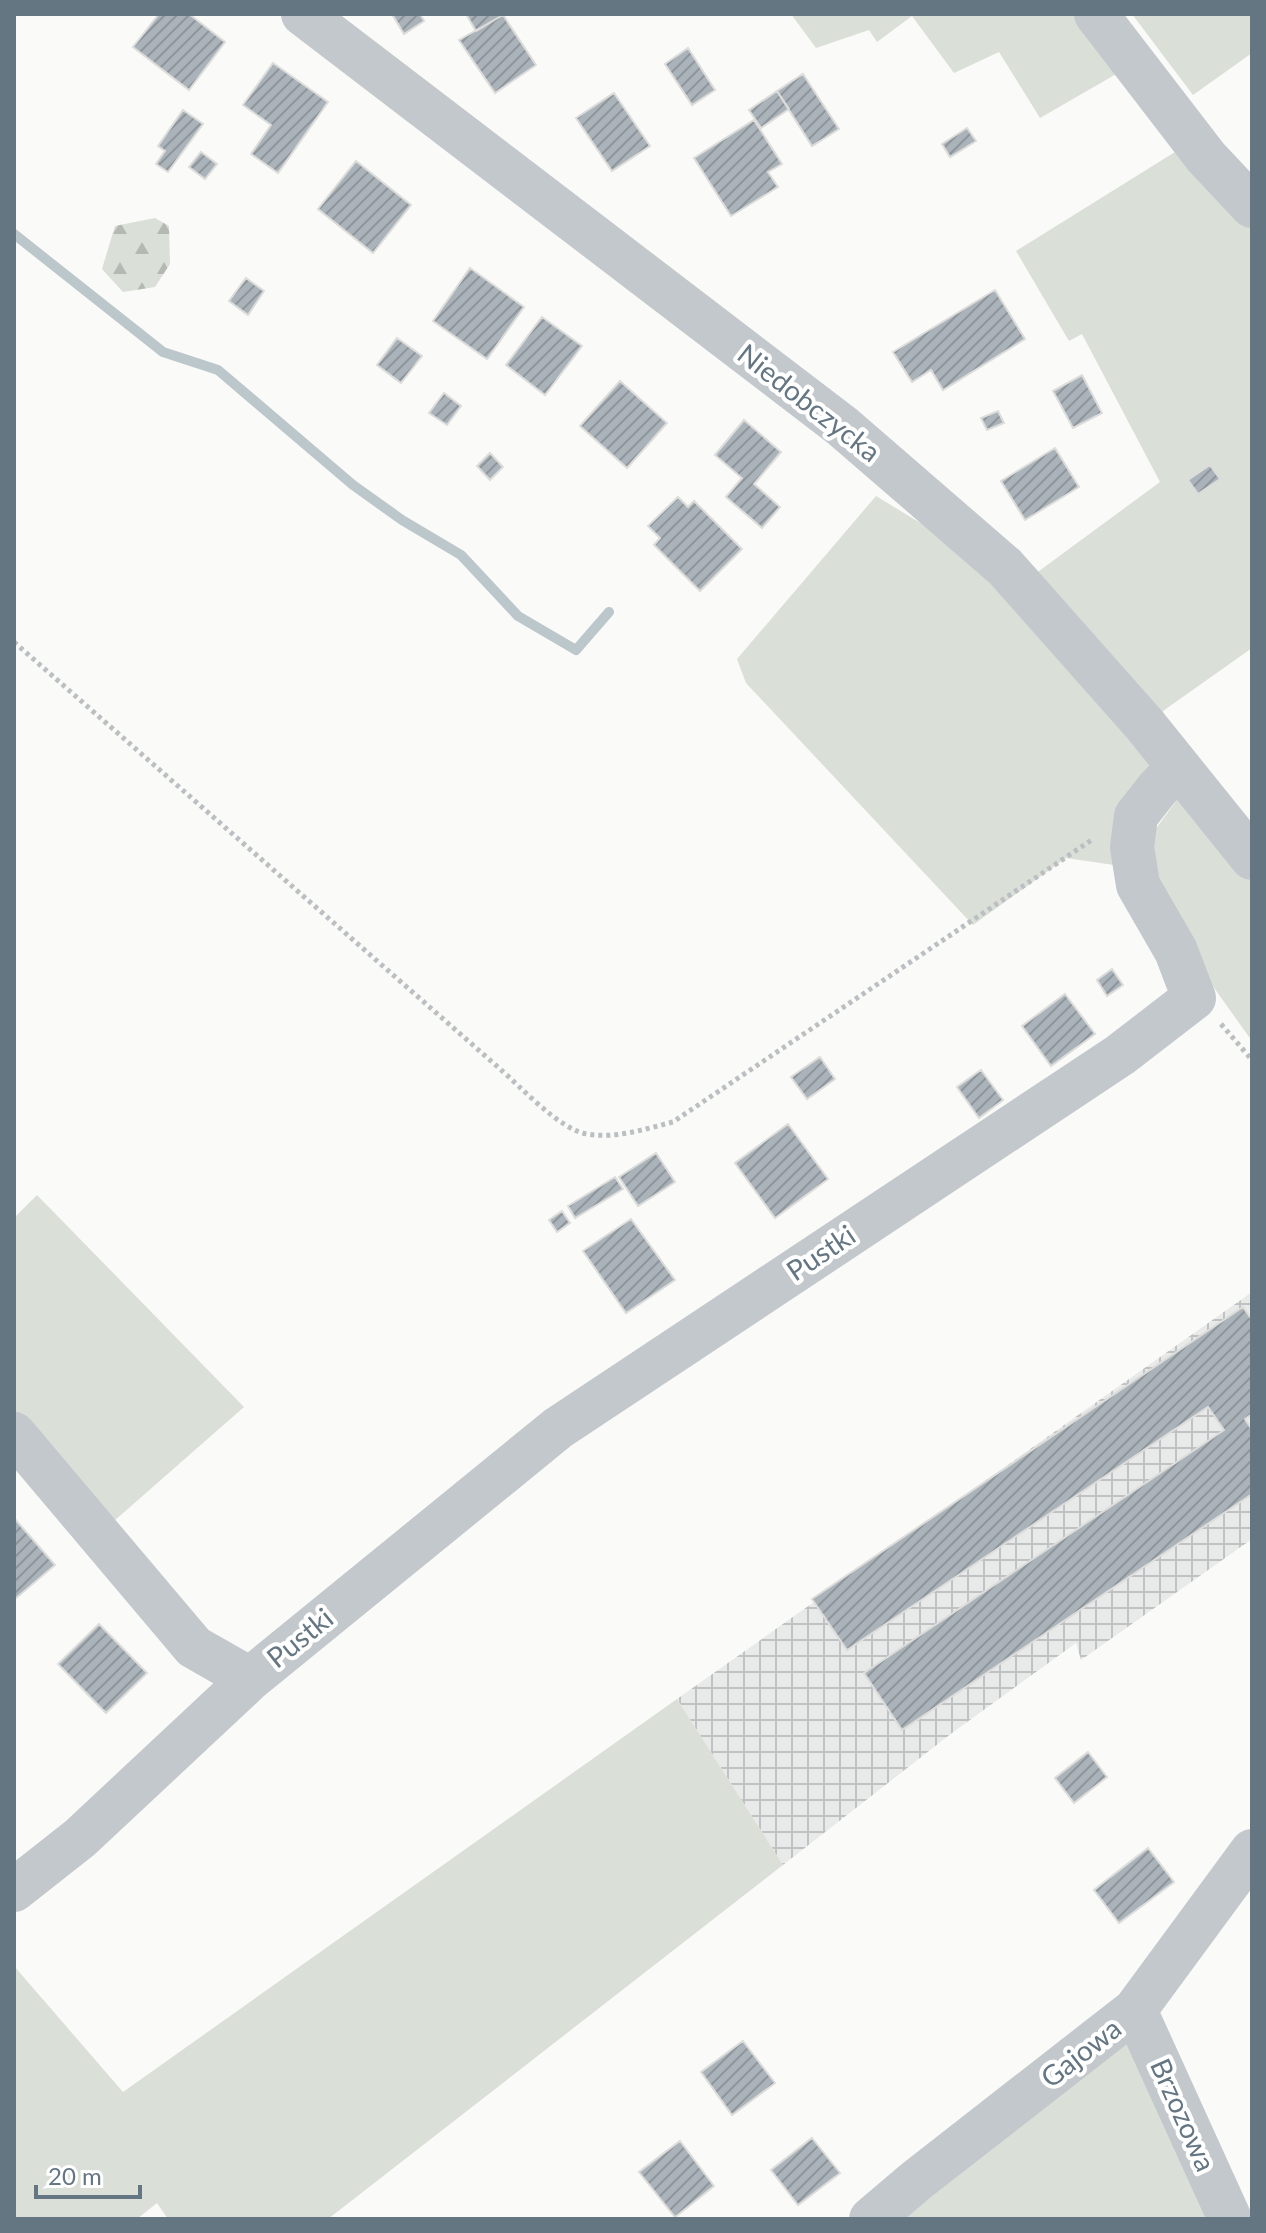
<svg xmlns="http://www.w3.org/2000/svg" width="1266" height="2233" font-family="Lato,sans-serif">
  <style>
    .industrial { fill: url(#industrial-grid) }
    .green { fill: #dadfd7 }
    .forest { fill: url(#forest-firs) }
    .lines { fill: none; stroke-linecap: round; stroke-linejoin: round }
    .stream { stroke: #bbc7cb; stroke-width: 10 }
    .building { fill: url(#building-hatch); stroke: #dcdcda; stroke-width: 2 }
    .path { stroke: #bbbfc2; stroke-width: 5; stroke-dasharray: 4 4; stroke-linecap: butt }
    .minor { stroke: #c3c8cc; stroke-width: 44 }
    .labels { text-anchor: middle; stroke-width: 8; stroke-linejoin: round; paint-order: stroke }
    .street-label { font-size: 28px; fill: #657683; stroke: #fff }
  </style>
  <defs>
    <pattern id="industrial-grid" width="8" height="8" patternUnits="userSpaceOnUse" patternTransform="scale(2)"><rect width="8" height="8" fill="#e8e9e9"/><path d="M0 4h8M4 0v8" fill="none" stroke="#c0c1c2"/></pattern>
    <pattern id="forest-firs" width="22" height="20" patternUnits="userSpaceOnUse" patternTransform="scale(2)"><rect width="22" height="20" fill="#dadfd7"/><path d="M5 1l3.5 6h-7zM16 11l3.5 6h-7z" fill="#b4b9b4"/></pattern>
    <pattern id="building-hatch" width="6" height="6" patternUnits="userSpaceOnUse" patternTransform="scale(2)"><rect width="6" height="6" fill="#aab3b9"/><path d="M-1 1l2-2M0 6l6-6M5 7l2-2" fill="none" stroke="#8e969c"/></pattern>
  </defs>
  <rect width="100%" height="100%" fill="#fafaf8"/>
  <!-- industrial -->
  <path class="industrial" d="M1252 1292V1539L1081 1660 1076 1643 952 1733 783 1865 677 1699Z"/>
  <!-- green -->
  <path class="green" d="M791 14H1083L1118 73 1040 118 999 52 954 73 912 16 877 42 869 30 816 48Z
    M1132 14H1252V53L1193 95Z
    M1175 152 1252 226V648L1163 711 1165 718 1035 574 1160 482 1082 334 1069 341 1016 251Z
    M876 496 950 541 1089 679 1160 765 1121 866 1066 858 973 925 746 683 737 659Z
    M1179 797 1252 874V1041L1212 985 1156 880 1152 834Z
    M37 1195 244 1407 114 1521 14 1412V1218Z
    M677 1699 783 1865 328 2219H168L157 2203 137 2219H14V1966L123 2092Z
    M1127 2043 1208 2219H891Z"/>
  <!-- forest -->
  <path class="forest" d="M155 218 169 226 170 264 155 287 123 292 102 269 115 226Z"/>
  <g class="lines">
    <!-- stream -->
    <path class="stream" d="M14 234 163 352 218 370 353 485 402 520 461 555 518 616 576 650 609 612"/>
  </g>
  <!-- building -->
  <path class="building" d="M159 14H189L225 42 189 90 133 47Z
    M392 14H420L424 21 404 34Z
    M466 14H504L476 31Z
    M503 15 536 65 495 93 459 40Z
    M688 48 715 90 692 105 665 64Z
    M273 63 328 102 278 173 251 154 271 125 243 105Z
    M803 74 839 129 812 146 777 91Z
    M777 91 789 109 761 128 749 110Z
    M614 93 650 146 612 171 576 118Z
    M183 110 203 124 168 172 156 164 165 151 158 146Z
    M754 120 782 164 768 172 778 187 731 216 694 158Z
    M967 128 976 141 950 157 942 144Z
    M201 152 217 164 205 179 189 167Z
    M356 161 411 205 373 253 318 209Z
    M470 268 524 307 487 359 433 321Z
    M246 278 264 291 248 315 229 301Z
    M995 290 1025 339 943 390 931 370 912 382 893 352Z
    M542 317 582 346 545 395 506 365Z
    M397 338 422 356 401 383 377 365Z
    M1082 375 1102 413 1073 428 1053 391Z
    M620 381 667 423 627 468 580 426Z
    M444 393 461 406 447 425 429 413Z
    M998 411 1004 423 987 430 981 418Z
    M744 420 781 452 754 484 780 507 762 528 726 497 742 478 715 455Z
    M1055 448 1079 487 1025 520 1001 481Z
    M490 453 503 467 490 480 477 466Z
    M1210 465 1220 479 1198 494 1188 480Z
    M678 497 688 507 694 501 742 549 700 591 654 545 660 538 648 526Z
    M1112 969 1123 985 1107 996 1097 980Z
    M1065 994 1095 1034 1051 1066 1022 1026Z
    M820 1057 835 1079 807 1099 791 1077Z
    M981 1070 1003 1100 979 1118 957 1087Z
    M788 1124 828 1179 775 1218 735 1163Z
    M656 1153 675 1182 638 1206 619 1177Z
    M615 1177 623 1189 575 1218 568 1206Z
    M562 1211 570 1223 557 1232 549 1220Z
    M631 1219 675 1280 626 1313 583 1251Z
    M1243 1307 1252 1320V1414L1245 1419 1252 1430V1494L902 1730 864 1673 1224 1430 1208 1407 847 1650 812 1599Z
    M14 1518 55 1565 15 1599 14 1598Z
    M99 1624 147 1673 106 1713 58 1664Z
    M1088 1752 1107 1777 1074 1803 1055 1778Z
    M1148 1848 1174 1882 1119 1923 1094 1890Z
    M743 2041 775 2083 732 2115 701 2072Z
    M812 2138 840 2173 798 2205 771 2170Z
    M680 2141 714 2186 675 2217 639 2172Z"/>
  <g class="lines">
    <!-- path -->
    <path class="path" d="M14 642 499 1068C521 1087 560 1130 587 1134 616 1139 645 1129 673 1122L1093 839
      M1221 1024 1252 1060"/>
    <!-- minor -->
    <path class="minor" d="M303 14 842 426 1005 567 1145 725 1252 858
      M1096 14 1206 157 1252 206
      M14 1434 194 1647 250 1679
      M14 1890 80 1838 250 1679 558 1428 1120 1055 1194 998 1176 951 1138 885 1132 847 1136 816 1158 788 1178 768
      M1135 2010 1230 2219
      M871 2219 917 2180 1135 2010 1252 1851"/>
  </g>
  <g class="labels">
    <!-- street labels -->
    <g class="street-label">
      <text transform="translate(809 403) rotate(38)" y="10">Niedobczycka</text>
      <text transform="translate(821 1253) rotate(-34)" y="10">Pustki</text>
      <text transform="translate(300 1638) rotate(-39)" y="10">Pustki</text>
      <text transform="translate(1081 2053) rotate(-38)" y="10">Gajowa</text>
      <text transform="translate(1183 2115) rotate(66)" y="10">Brzozowa</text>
    </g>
  </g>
  <!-- border -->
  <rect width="1266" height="2233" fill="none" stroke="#657683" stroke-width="32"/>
  <!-- scale -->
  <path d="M36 2185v12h104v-12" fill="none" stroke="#657683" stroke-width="4"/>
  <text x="48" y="2185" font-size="24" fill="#657683" stroke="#ffffff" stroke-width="6" paint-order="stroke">20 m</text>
</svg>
